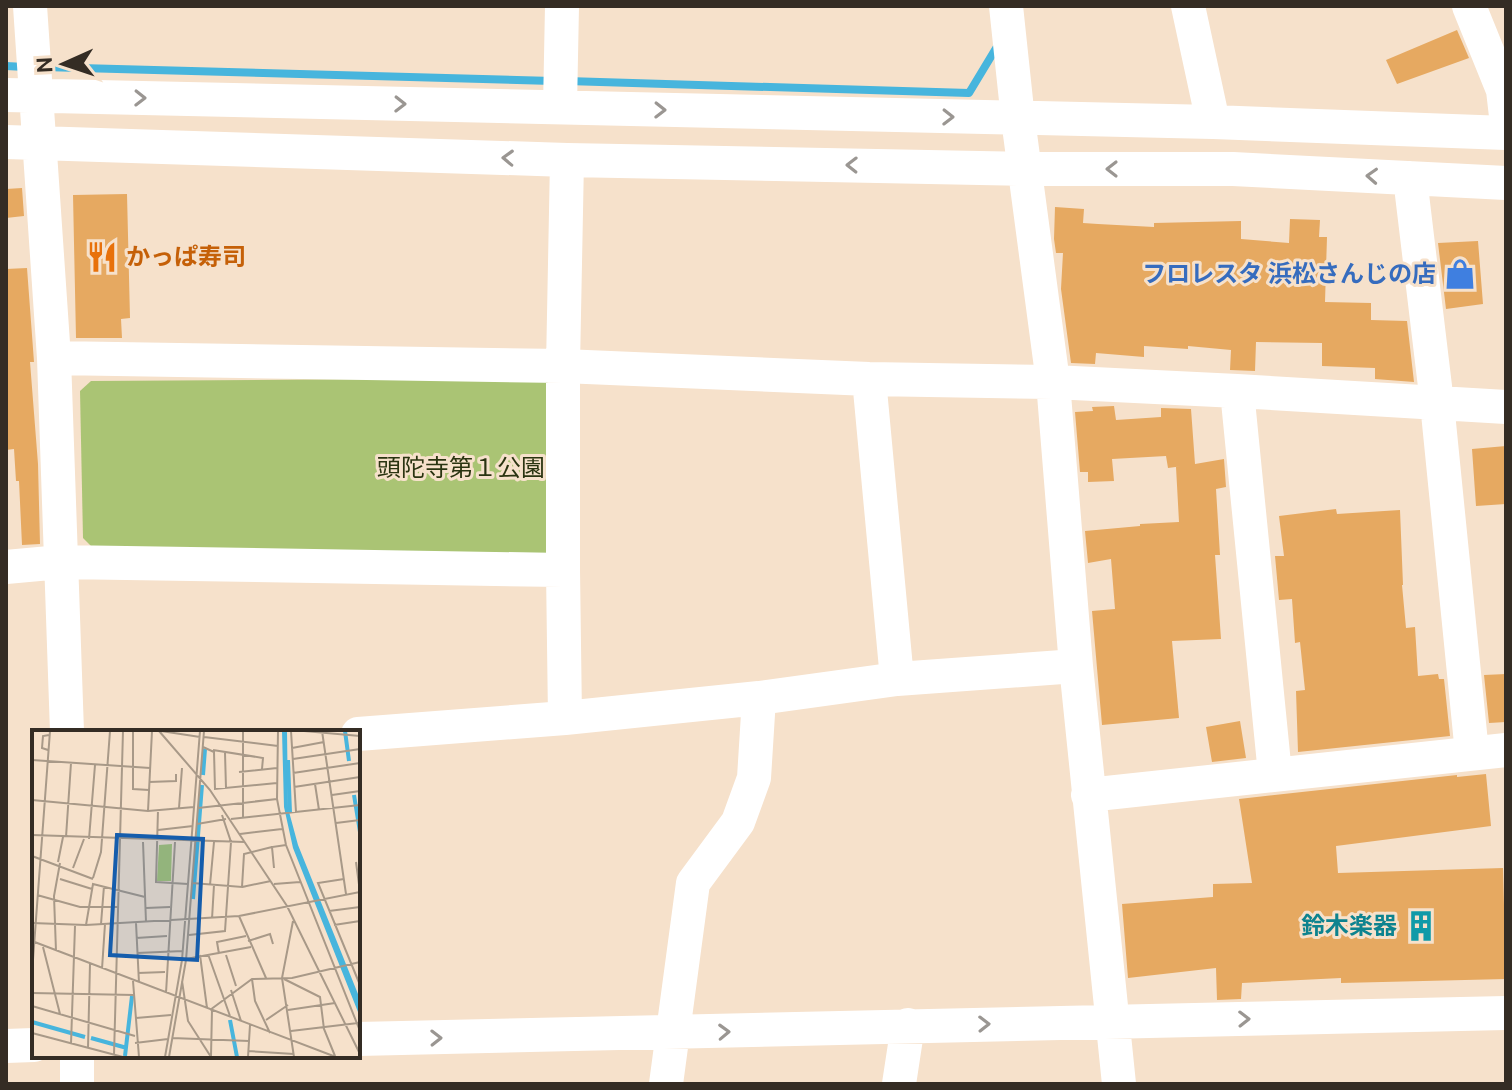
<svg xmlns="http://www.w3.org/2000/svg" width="1512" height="1090" font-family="Ubuntu,'Noto Sans JP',sans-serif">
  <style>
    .green { fill: #aac474 }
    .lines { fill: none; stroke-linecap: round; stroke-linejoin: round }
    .stream { stroke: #47b5dd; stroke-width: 8 }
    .building { fill: #e6a961 }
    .minor { stroke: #fff; stroke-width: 34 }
    .oneway { stroke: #9a9692 }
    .labels { text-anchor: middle; stroke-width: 6; stroke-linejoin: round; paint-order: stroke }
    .food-label { font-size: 24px; font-weight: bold; fill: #c56008; stroke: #f6e1cb; text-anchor: start }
    .shop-label { font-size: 24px; font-weight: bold; fill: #366cbe; stroke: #f6e1cb; text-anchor: end }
    .park-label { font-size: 24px; fill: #2a3411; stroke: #f6e1cb }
    .culture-label { font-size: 24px; font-weight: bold; fill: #0d838f; stroke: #f6e1cb; text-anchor: end }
    .inset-river { fill: none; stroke: #47b5dd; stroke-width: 4 }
    .inset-road { fill: none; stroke: #a89988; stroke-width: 2 }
    .view { fill: #155dac; fill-opacity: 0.15; stroke: #155dac; stroke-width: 4 }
    .inset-edge { fill: none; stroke: #342c24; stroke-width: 4 }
  </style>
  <rect width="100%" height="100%" fill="#f6e1cb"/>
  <!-- green -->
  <path class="green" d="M543 378 552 387 549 550 540 559 95 550 83 538 80 391 91 381Z"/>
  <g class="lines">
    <!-- stream -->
    <path class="stream" d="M6 66 25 67
      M43 67 553 81
      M567 81 969 93 998 45"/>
  </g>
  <!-- building -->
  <path class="building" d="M1457 30 1469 58 1397 84 1386 60Z
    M22 188 24 216 6 218V189Z
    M127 194 130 318 121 319 122 338H76L73 195Z
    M1055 207 1084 209 1083 223 1098 224 1154 227V223L1241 221V239L1289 243 1290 219 1320 220 1319 237H1327L1325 302 1371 303V320L1407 321 1414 382 1375 379V368L1322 366V343L1256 342 1255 371 1230 370 1231 350 1188 346V349L1144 346V357L1096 353 1095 364 1071 363 1061 289 1063 253H1056L1054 239Z
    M1478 241 1483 304 1446 309 1438 243Z
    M27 268 34 362H30L38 464 40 544 22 545 19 481H16L14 449 6 450V269Z
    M1114 406 1116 420 1161 417V408L1191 409 1195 464 1224 459 1226 487 1216 489 1220 555H1215L1221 639 1172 641 1179 718 1102 725 1092 611 1115 609 1111 559 1088 563 1085 531 1140 526V524L1179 522 1176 467 1183 466 1168 468 1166 456 1112 459 1114 481 1088 482V472H1080L1075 412 1093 411 1092 407Z
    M1506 446V504L1476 506 1472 449Z
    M1336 509 1337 514 1400 510 1403 585H1402L1406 628 1415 627 1418 676 1438 674 1439 679H1444L1450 736 1298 752 1296 691 1305 690 1300 642 1295 643 1292 599 1279 600 1275 556H1284L1279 516Z
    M1506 674V722L1489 723 1484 675Z
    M1240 721 1246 758 1212 762 1206 727Z
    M1486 774 1491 826 1336 846 1338 873 1503 868 1506 979 1341 983V978L1242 983 1241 999 1217 1000 1216 968 1128 978 1122 904 1213 897V884L1252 883 1239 799 1457 775V777Z"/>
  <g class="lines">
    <!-- minor -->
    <path class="minor" d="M30 6 54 358 67 732
      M1006 6 1018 119 1053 382 1076 666 1119 1084
      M1188 6 1213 122
      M1469 6 1503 90 1506 116
      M6 95 1213 122 1506 133
      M560 107 562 6
      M6 142 567 160 1025 169H1233L1506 183
      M1410 178 1437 403 1472 753
      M54 358 563 366 869 379 1053 382 1237 391 1506 407
      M869 379 897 679
      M1237 391 1275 774
      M6 567 61 562 563 570V366L567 160
      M563 570 565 718
      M358 734 565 718 759 698 897 679 1076 666
      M1088 795 1506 750
      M358 1039 1506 1013
      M6 1046 34 1045
      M77 1084V1056
      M666 1084 693 883 738 822 754 778 759 698
      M899 1084 908 1025"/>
  </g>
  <!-- one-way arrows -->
  <defs><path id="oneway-chevron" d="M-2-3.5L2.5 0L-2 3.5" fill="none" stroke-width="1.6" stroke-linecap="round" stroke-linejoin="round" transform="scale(2)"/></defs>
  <g class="oneway">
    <use href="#oneway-chevron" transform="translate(140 98) rotate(1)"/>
    <use href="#oneway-chevron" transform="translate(400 104) rotate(1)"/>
    <use href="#oneway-chevron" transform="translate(660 110) rotate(1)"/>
    <use href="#oneway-chevron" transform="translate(948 117) rotate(1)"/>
    <use href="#oneway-chevron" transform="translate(508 158) rotate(-178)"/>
    <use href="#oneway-chevron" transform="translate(852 165) rotate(-179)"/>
    <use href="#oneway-chevron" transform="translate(1112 169) rotate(-180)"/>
    <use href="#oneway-chevron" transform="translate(1372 176) rotate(-177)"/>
    <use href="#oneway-chevron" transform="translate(1244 1019) rotate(-1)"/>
    <use href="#oneway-chevron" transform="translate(984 1024) rotate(-1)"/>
    <use href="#oneway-chevron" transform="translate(724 1032) rotate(-2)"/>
    <use href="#oneway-chevron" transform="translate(436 1038) rotate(-1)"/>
  </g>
  <!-- icons -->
  <defs>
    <symbol id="restaurant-bare" viewBox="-9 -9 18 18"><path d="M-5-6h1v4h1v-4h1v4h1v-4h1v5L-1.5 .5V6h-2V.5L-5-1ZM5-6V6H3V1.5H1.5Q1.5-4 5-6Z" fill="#e8710a" stroke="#f6e1cb" stroke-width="2.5" paint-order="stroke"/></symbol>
    <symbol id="shop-bare" viewBox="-9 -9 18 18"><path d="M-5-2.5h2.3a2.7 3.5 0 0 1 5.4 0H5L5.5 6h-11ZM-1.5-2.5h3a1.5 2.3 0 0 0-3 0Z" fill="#3f7fe0" stroke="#f6e1cb" stroke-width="2.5" paint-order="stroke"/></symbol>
    <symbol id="building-bare" viewBox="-9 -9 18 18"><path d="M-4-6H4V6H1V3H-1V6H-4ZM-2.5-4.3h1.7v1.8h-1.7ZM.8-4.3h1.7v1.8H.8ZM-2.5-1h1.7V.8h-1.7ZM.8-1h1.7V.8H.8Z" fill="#0f9aa8" stroke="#f6e1cb" stroke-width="2.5" paint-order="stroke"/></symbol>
  </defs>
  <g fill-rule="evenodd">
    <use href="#restaurant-bare" x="80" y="235" width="44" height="44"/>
    <use href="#shop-bare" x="1438" y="252" width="44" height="44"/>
    <use href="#building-bare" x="1399" y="904" width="44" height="44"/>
  </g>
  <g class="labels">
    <!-- food labels -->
    <g class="food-label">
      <text x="126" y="265">かっぱ寿司</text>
    </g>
    <!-- shop labels -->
    <g class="shop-label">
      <text x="1436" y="282">フロレスタ 浜松さんじの店</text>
    </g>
    <!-- park labels -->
    <g class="park-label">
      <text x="461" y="476">頭陀寺第１公園</text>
    </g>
    <!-- culture labels -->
    <g class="culture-label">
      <text x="1397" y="934">鈴木楽器</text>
    </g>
  </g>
  <!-- overview -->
  <g transform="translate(32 730)">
    <rect width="328" height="328" fill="#f6e1cb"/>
    <path d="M140 114 139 151H125L127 115Z" fill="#aac474"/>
    <path d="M250 1H255L256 78 266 115 328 269V287L261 118 252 77Z" fill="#47b5dd"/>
    <path class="inset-river" d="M313 1 317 31M256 30 258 83M171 45 173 19M322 65 328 102M161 169 170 55M198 290 205 327M0 292 53 307M59 308 95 318M93 326 100 266"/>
    <path class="inset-road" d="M101 1V59L117 60M127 1 178 60 255 176 328 324M129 1 168 7M211 1V88M246 1 245 69 254 115 328 301M259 1 264 82M272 1 328 6M290 1 314 164M172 7 246 16M171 17 182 22 183 59 245 53M260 18 292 12M16 20 10 18 11 6 17 5M181 20 231 28 230 39M193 23 194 58M261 29 328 19M0 30 118 38M207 42 245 38M261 43 328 33M117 52 144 51V44M283 54 287 80M262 57 328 47M300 65 328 61M0 70 116 81 162 77M147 78 150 38M166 78 245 69M126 80 124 152 156 154M116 81 120 1M199 89 328 75M304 93 328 90M165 94 194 89M126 100 161 96M208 104 250 99M0 105 213 112M34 107 39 33M57 109 63 35M111 112 114 192M0 126 61 149M26 132 31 107M41 138 52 109M242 138 240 117 254 115M61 148 69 122 78 1M28 149 60 159M312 149 286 153 328 255M160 153 210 157 212 124 240 117M242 154 268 152M178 155 182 112M210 157 239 151M5 165 48 177H86M114 178 138 177M297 181 328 177M207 186 234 248M180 189 182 155M261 191 250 248 262 327M0 193 54 195 207 186 328 162 324 132M104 193 107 253M69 194 72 156M54 195 61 154 113 167M302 195 328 191M157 205 193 201 199 112 190 85M104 208 135 206M0 211 304 327M216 211 238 204 241 214M11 217 28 284M24 221 22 166 28 133M105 223 151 221M176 224 198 286M187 224 185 212 214 206M168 225 175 278M194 225 204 256M154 229 219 217M70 239 73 194M0 243 18 1M106 243 133 242M220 249 223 271 238 303M252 249 288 267 292 299 303 326M101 251 107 327M150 251 156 291 179 327M199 260 209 291M0 263 102 265M134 263 143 112M0 276 103 306M178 280 220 249 260 248 328 232M256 280 303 273M104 288 139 285M234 290 256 275M259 301 326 293M0 303 91 327M140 308 217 311M103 313 136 309M39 314 43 196M56 318 58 234M216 321 262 324M82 325 91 1M179 326 180 280M133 327 150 230 168 1M137 327 154 230 172 1M216 327 218 295"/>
    <path class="view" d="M85 105 171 109 165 230 78 225Z"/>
    <rect width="328" height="328" class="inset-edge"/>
  </g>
  <!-- border -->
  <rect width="1512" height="1090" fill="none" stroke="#342c24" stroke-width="16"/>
  <!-- north arrow -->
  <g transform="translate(64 64) rotate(267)" stroke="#f6e1cb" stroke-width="6" paint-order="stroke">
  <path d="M0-6L14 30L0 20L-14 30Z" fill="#342c24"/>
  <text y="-12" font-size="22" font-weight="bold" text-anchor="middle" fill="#342c24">N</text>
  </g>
</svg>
